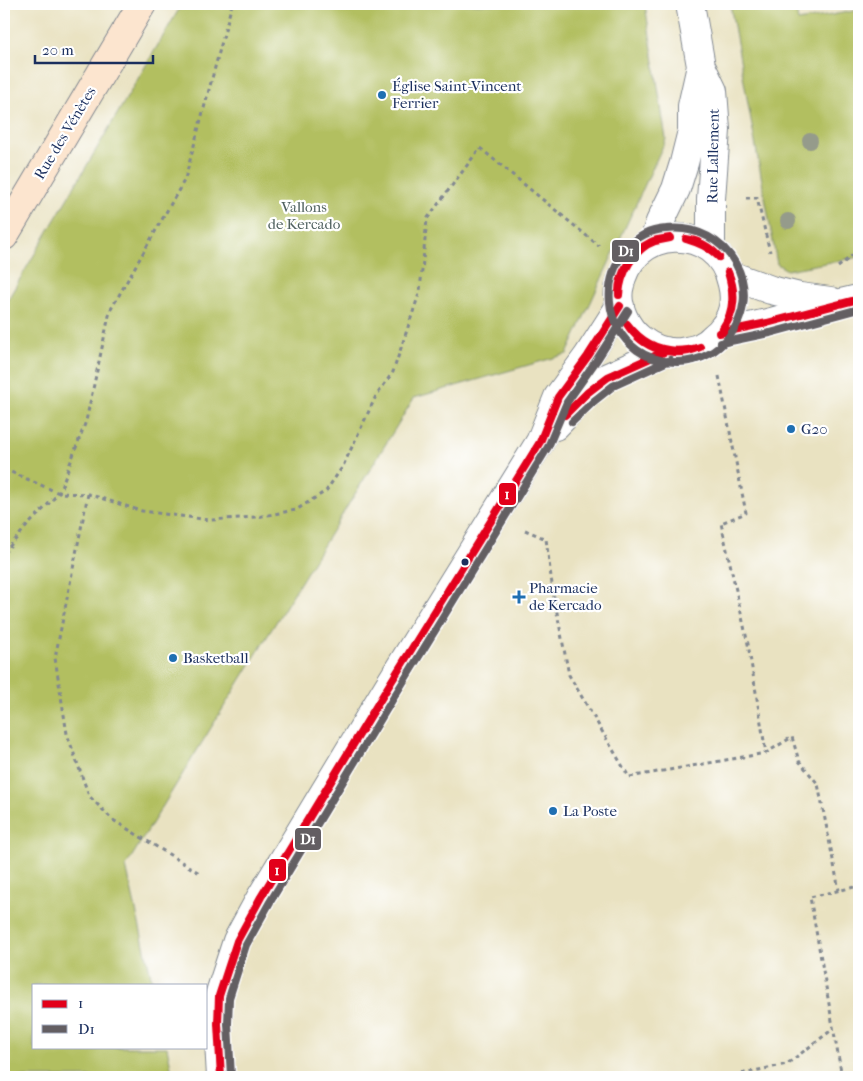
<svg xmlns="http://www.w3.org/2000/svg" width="863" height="1081" font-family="'IM FELL French Canon',serif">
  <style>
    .green { fill: #b2bf61; stroke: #667760 }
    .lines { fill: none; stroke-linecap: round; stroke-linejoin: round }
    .street-casing { stroke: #828890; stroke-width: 30 }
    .secondary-casing { stroke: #828890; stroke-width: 30 }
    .path { stroke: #828890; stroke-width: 3; stroke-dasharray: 4 4; stroke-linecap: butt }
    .street { stroke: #fff; stroke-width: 28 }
    .secondary { stroke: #fce5cf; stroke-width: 28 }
    .bus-1-casing { stroke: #fff; stroke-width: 11 }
    .bus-2-casing { stroke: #fff; stroke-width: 11 }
    .bus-1 { stroke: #e2001a; stroke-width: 8 }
    .bus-2 { stroke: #635e62; stroke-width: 8 }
    .tree { fill: #959b8b }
    .poi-dot { fill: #1f6fb2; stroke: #fff; stroke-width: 2 }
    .bus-dot { fill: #1b2f5e; stroke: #fff; stroke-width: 2 }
    .labels { text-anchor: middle; stroke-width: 4.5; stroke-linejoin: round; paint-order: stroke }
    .poi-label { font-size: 15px; fill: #1b2f5e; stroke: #fff; text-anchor: start }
    .street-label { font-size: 15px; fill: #1b2f5e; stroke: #fff }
    .park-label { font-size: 15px; fill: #50615f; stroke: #fff }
    .line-badge { stroke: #fff; stroke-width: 2 }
    .badge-label { font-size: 14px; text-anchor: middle; font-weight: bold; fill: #fff }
  </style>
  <rect width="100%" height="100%" fill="#fff"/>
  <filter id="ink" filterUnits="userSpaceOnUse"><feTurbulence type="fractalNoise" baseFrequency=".02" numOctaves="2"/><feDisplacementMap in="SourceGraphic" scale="10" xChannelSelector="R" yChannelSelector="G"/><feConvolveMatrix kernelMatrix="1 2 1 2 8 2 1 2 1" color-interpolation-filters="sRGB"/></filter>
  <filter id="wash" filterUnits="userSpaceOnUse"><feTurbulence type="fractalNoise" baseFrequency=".0096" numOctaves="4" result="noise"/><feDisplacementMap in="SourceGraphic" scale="20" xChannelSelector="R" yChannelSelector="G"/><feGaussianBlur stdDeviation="1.12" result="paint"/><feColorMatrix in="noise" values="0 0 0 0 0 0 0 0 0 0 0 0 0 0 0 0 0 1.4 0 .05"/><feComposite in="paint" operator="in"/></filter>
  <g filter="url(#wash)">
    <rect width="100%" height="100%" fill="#e9e2c1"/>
    <!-- green -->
    <path class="green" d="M182 4H645L666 139 567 354 414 398 126 866 153 985H34V1047H167L173 1077H4V306Z
      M730 4H795L798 21 859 10V257L787 270 777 264Z"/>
  </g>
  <g filter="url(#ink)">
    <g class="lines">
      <defs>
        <path id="street" d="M690 4 701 66 713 91 716 130 711 199V249
          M654 241 660 222 676 189 684 163 692 131V106L701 66
          M730 275 771 290 800 297 830 301
          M719 333C722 329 726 325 728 321 734 310 735 296 732 284 718 220 630 223 619 289 616 307 626 328 640 339 653 349 670 355 686 351 692 350 700 348 704 345 710 342 714 336 719 333 722 332 727 331 730 331 743 328 755 326 767 323 798 315 828 305 859 299
          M555 426 587 393 608 377 666 351
          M221 1077 218 1024 219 996 237 941 261 897 388 687 540 442 558 397 588 356 620 306"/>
        <path id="secondary" d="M4 236 142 4"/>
      </defs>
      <!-- street casing -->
      <use href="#street" class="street-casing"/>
      <!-- secondary casing -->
      <use href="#secondary" class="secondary-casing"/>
      <!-- path -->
      <path class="path" d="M746 198H757L770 252
        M838 267 859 250
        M719 376 746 513 721 523 748 644 766 753 792 737 799 761 818 784 839 890
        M4 469 59 493 88 494 142 511 210 520 257 517 296 510 326 491 343 466 376 396 393 372 420 291 427 219 480 148 599 246
        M88 494 55 658 67 734 89 796 113 820 201 874
        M525 530 546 539 553 592 569 675 629 777 766 753
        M4 553 26 527 59 493 86 421 110 311 185 179 232 4
        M726 1077 787 1064 833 1029
        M842 1077 810 897 859 886"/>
      <!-- street -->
      <use href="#street" class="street"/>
      <!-- secondary -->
      <use href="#secondary" class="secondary"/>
      <defs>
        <path id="bus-1" d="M686 239C700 241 710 247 719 257
          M686 239C699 243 709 247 719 257
          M619 295C618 275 632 251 651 242 657 239 664 239 670 238
          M619 295C620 274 633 249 655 241 660 240 665 239 670 238
          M627 324C646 349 671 356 700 347
          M627 324C643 349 673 359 700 347
          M723 328C735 310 734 292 728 272
          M723 328C736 312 736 291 728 272
          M719 333 767 323 859 299
          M565 415 587 393 608 377 666 351
          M221 1077 218 1024 219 996 237 941 261 897 388 687 540 442 558 397 588 356 620 306"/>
        <path id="bus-2" d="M727 339C722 345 716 350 709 354 688 366 656 364 637 350 604 326 601 278 627 249 637 236 650 230 666 229 729 222 768 291 727 339
          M721 343 770 333 859 309
          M572 422 594 401 613 386 670 360
          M231 1076 228 1024 229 998 246 945 270 902 397 692 548 447 567 402 596 361 628 311"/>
      </defs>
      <!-- bus-1 casing -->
      <use href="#bus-1" class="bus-1-casing"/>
      <!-- bus-2 casing -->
      <use href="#bus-2" class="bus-2-casing"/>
      <!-- bus-1 -->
      <use href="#bus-1" class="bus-1"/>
      <!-- bus-2 -->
      <use href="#bus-2" class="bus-2"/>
    </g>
    <!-- trees -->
    <g class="tree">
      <circle cx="810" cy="141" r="8"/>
      <circle cx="788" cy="221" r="8"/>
    </g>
  </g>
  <!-- markers -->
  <g class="poi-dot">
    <circle cx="382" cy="95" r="5"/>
    <circle cx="791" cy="429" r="5"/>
    <path d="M516.5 589.5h5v5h5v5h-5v5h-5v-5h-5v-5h5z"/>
    <circle cx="173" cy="658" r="5"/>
    <circle cx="553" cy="811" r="5"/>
  </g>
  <circle class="bus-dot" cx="465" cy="562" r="4.5"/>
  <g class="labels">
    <!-- poi labels -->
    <g class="poi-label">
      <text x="392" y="91">Église Saint-Vincent<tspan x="392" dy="17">Ferrier</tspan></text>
      <text x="801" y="434">G20</text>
      <text x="529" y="593">Pharmacie<tspan x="529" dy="17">de Kercado</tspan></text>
      <text x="183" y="663">Basketball</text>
      <text x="563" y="816">La Poste</text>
    </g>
    <!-- street labels -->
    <g class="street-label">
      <text transform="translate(65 133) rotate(-59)" y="5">Rue des Vénètes</text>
      <text transform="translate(713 156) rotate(-89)" y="5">Rue Lallement</text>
    </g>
    <!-- park labels -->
    <g class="park-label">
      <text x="304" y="212">Vallons<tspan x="304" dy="17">de Kercado</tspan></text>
    </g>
  </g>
  <g class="line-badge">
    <rect x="611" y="239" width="29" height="24" rx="5" fill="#635e62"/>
    <rect x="498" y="482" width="19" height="24" rx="5" fill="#e2001a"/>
    <rect x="294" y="827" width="28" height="24" rx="5" fill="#635e62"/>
    <rect x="268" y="858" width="19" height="24" rx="5" fill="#e2001a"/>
  </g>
  <g class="badge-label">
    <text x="626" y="256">D1</text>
    <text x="507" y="499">1</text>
    <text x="308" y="844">D1</text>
    <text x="277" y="875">1</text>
  </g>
  <!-- margin -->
  <rect width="863" height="1081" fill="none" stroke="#fff" stroke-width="20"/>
  <!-- legend -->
  <rect x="32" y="984" width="175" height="65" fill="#ffffff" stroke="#a4acbf"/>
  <rect x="42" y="1000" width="25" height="8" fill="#e2001a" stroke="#a4acbf"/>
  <text x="78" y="1008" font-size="15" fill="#1b2f5e">1</text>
  <rect x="42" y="1025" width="25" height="8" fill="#635e62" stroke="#a4acbf"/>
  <text x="78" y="1034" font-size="15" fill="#1b2f5e">D1</text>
  <!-- scale -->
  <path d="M35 55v8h118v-8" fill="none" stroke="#1b2f5e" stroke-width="2.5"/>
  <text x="42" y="55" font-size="15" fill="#1b2f5e" stroke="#ffffff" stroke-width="4" paint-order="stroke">20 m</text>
</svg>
